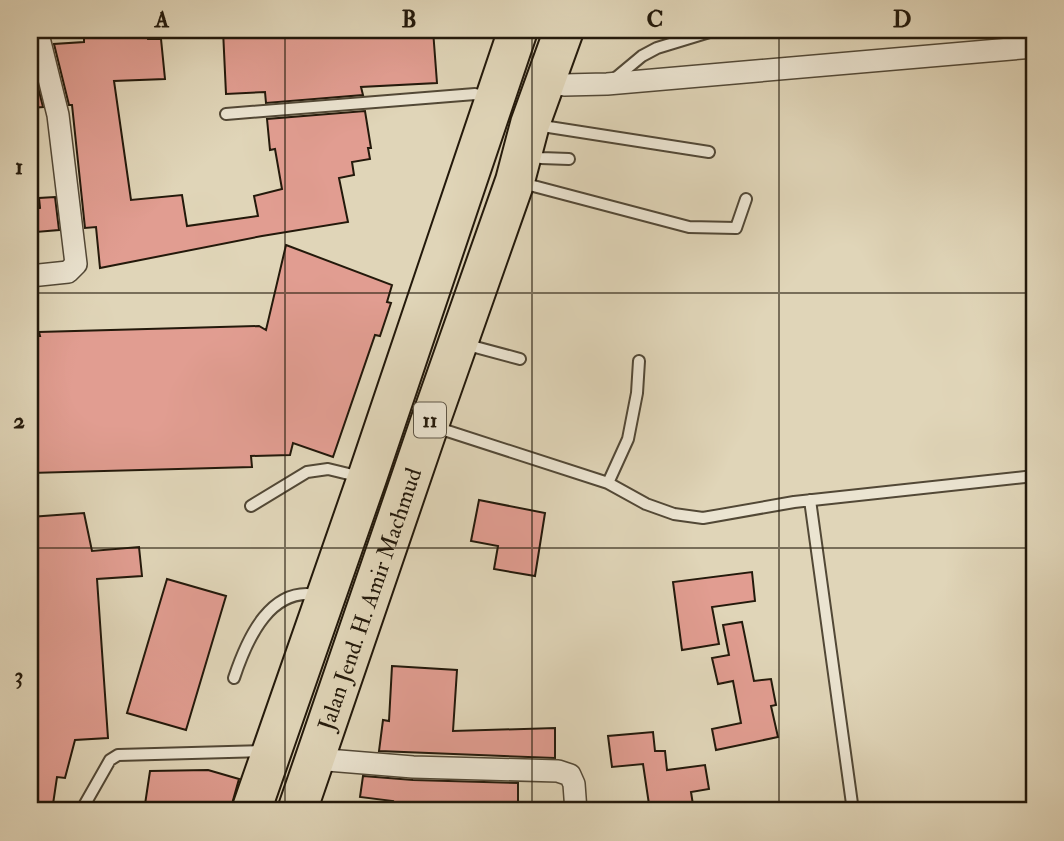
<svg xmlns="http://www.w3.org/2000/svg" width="1064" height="841" font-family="'IM FELL Double Pica',serif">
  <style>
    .building { fill: #e19d91; stroke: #23190b; stroke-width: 2 }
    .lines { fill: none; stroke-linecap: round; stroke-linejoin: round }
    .lane-casing { stroke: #524836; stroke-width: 14 }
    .street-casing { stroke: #524836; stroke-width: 24 }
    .highway-casing { stroke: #23190b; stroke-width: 42 }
    .lane { stroke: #ebe4d1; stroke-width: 10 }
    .street { stroke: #ebe4d1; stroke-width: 21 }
    .highway { stroke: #e0d5b8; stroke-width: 38 }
    .grid { fill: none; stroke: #23190b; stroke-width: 2; stroke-opacity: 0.55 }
    .labels { text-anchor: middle; stroke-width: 6; stroke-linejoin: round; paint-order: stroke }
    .shield { fill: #ebe4d1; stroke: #5f5646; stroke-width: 2 }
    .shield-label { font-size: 21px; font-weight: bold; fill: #23190b }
    .street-label { font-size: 23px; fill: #23190b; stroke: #ebe4d1 }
    .neatline { fill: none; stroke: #23190b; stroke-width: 2.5 }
    .grid-label { font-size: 23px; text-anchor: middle; font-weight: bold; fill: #23190b }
  </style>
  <rect width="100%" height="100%" fill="#e0d5b8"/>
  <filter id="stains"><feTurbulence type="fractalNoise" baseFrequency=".00286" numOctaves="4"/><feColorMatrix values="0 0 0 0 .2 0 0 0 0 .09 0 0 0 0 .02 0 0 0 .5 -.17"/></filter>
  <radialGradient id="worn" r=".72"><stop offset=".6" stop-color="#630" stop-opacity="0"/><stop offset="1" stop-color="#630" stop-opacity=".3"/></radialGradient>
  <!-- building -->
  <path class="building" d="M223 30H347V33L433 30 437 83 361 87 363 95 266 103 265 92 226 94Z
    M147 34 148 39H161L165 79 114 81 131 200 182 195 187 226 258 216 254 196 282 189 275 149 270 150 267 119 365 111 371 148H368L370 159 352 162 354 175 339 178 348 222 262 236 100 268 96 227 85 228 72 105H69L54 44 84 42V38Z
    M30 55 43 107 30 108Z
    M55 197 59 230 36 232 32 209 40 208 39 198Z
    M286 245 392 285 387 302 391 303 380 336 375 335 333 457 293 443 290 455 251 456 252 467 30 473V336H40L39 332 259 326 266 330Z
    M479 500 545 513 535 576 494 569 498 546 471 541Z
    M84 513 92 551 139 547 142 576 97 579 108 738 75 740 65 778 57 777 52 811H30V517Z
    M752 572 755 601 712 607 719 644 682 650 673 582Z
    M167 579 226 596 186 730 127 713Z
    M742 622 754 681 771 679 776 705 771 706 778 737 716 750 712 729 741 723 733 681 718 684 712 658 729 655 723 625Z
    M392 666 457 670 453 731 555 728V758L379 751 383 720 389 721Z
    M653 732 655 751H665L667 770 705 765 709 789 691 792 694 811H650L643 764 612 767 608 736Z
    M208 770 239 779 230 811H144L150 771Z
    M363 776 413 780 518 783V808L392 807 393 801 360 797Z"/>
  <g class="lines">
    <defs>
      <path id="lane" d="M612 81 642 56 657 48 716 30
        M226 114 475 94 488 99
        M536 125 709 152
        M529 155 541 158 569 159
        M522 183 689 227 736 228 746 199
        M464 344 520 359
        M435 427 608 483 646 504 674 514 703 518 794 502 1034 476
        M608 483 628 439 637 393 639 361
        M810 500 853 811
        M251 506 307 472 328 469 361 477
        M234 678C247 639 271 583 321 596
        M81 811 110 760 118 755 264 751"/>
      <path id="street" d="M547 80 564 85 607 84 1034 47
        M30 276 68 272 76 264 58 115 37 30
        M315 759 413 767 558 771 570 775 574 784 576 811"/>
      <g id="highway">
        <path d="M251 811 367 478 518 30"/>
        <path id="s1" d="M297 811 429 425 515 181 530 124 564 30"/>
      </g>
    </defs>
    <!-- lane casing -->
    <use href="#lane" class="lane-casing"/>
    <!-- street casing -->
    <use href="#street" class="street-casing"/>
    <!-- highway casing -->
    <use href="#highway" class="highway-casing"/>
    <!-- lane -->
    <use href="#lane" class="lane"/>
    <!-- street -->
    <use href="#street" class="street"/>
    <!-- highway -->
    <use href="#highway" class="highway"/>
  </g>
  <!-- grid -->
  <path class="grid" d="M285 30V811M532 30V811M779 30V811M30 293H1034M30 548H1034"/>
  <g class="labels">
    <!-- shield labels -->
    <rect class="shield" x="414" y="402.5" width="32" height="35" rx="5"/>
    <g class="shield-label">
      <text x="430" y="427">11</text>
    </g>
    <!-- street labels -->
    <g class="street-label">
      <text dy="8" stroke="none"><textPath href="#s1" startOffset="224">Jalan Jend. H. Amir Machmud</textPath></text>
    </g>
  </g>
  <!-- margin -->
  <rect width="1064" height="841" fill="none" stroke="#e0d5b8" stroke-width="77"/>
  <rect x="38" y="38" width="988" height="764" class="neatline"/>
  <g class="grid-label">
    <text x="162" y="27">A</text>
    <text x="409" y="27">B</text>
    <text x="655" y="27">C</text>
    <text x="902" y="27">D</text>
    <text x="19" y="174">1</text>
    <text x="19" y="428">2</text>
    <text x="19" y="683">3</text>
  </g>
  <rect width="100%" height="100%" filter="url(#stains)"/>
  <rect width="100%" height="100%" fill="url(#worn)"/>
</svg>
